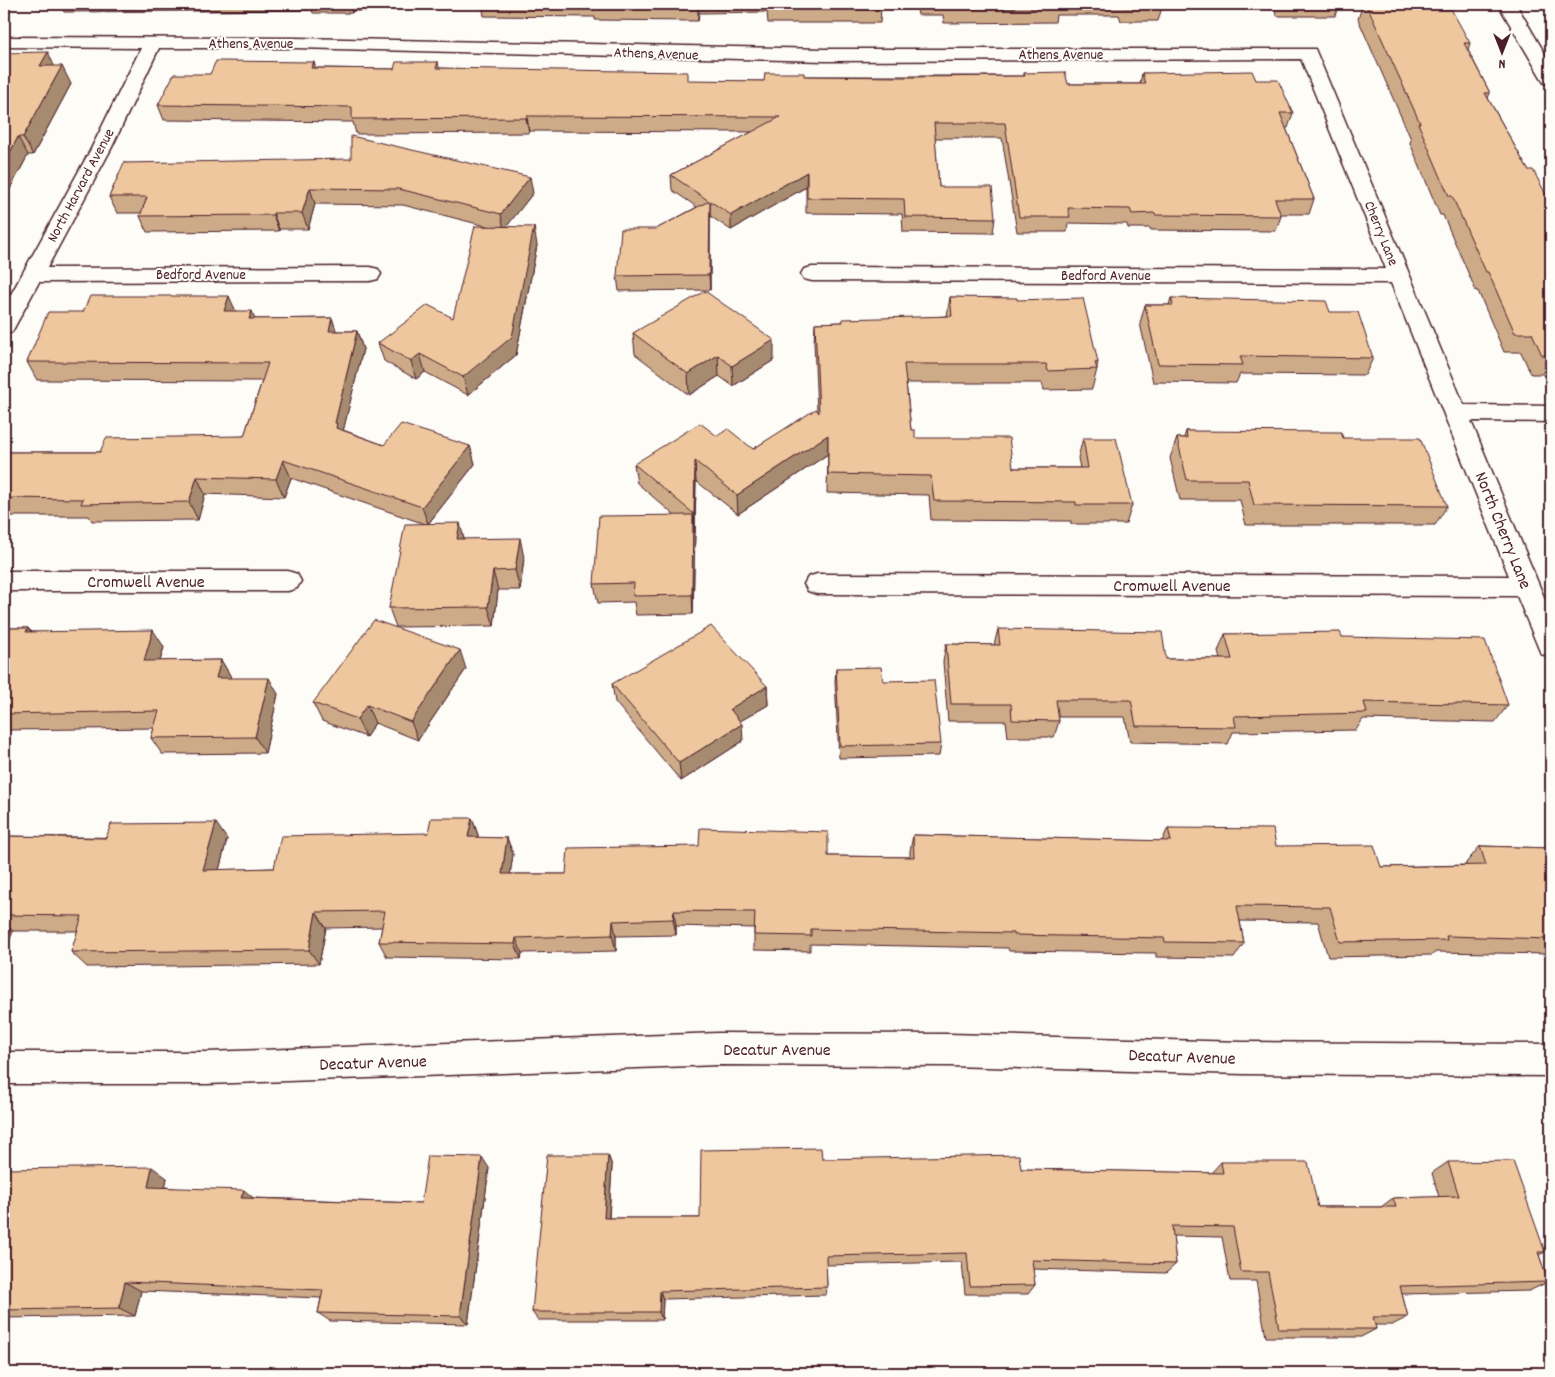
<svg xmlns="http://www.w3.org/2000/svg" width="1555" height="1377" font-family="Dekko,sans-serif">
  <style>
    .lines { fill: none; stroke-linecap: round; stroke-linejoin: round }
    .minor-casing { stroke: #4a1f2b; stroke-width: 3 }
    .secondary-casing { stroke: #4a1f2b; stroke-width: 3 }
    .minor { fill: #fdfcf7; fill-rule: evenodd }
    .secondary { fill: #fdfcf7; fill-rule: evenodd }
    .wall { fill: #cdab88; stroke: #4a1f2b }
    .shaded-wall { fill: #a78b6f; stroke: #4a1f2b }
    .building { fill: #eec79e; stroke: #4a1f2b }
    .labels { text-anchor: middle; stroke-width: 4; stroke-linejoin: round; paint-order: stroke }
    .far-street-label { font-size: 15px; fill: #4a1f2b; stroke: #fdfcf7 }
    .street-label { font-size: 18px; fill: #4a1f2b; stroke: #fdfcf7 }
  </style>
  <rect width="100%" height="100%" fill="#fdfcf7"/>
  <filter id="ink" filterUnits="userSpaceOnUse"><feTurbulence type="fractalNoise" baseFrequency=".02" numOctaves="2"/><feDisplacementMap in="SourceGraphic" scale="10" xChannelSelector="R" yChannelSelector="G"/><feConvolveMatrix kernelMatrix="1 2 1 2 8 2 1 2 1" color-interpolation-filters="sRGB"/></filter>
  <g filter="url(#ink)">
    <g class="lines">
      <defs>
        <path id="minor" d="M4 37 296 38 825 49H1315L1464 405 1551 406V422L1471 421 1551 614V657L1541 654 1517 596 817 594 808 591 804 584 808 577 817 574 1509 576 1391 283 812 281 804 279 801 274 804 269 812 267 1386 269 1301 59 825 61 296 48H159L111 149 47 268 370 267 378 269 381 274 378 279 370 281 39 282 12 332 4 334V307L91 149 141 48 4 47Z
          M4 571H288L297 574 301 581 297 588 288 591H4Z
          M718 1033 949 1034 1243 1042 1551 1044V1076L1243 1074 949 1066 718 1065 207 1084H4V1052H207Z"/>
        <path id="secondary" d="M1498 4H1516L1551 64V85L1544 83 1542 79Z"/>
      </defs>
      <!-- minor casing -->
      <use href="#minor" class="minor-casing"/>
      <!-- secondary casing -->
      <use href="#secondary" class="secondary-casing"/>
      <!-- minor -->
      <use href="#minor" class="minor"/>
      <!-- secondary -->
      <use href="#secondary" class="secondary"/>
    </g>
    <!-- wall -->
    <path class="wall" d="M60 4H377L375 11H353L352 13H313L312 10 64 12Z
      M482 4H880L881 9 880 23H768L767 12 699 13 698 21 595 20V17L484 16Z
      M916 4H1161L1162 7 1158 21H1121L1119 15H1056L1055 22 944 23 943 15H918Z
      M1273 4H1340L1335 16H1277Z
      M1363 4H1414L1417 9 1470 43 1468 50 1490 93 1488 98 1528 170 1551 204V374H1531L1521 352H1504L1478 291H1476L1443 215H1440L1410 143 1411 139 1358 19Z
      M4 53 54 66 71 84 33 155H28L4 200Z
      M438 62 439 68 688 81H764L804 76H1024V73L1068 84H1140L1142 73 1256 80 1293 113 1288 128H1286L1314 199 1309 214H1281V216L1276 231 1151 230 1150 228H1128L1127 224 1068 223 1067 232H1017L1002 138H935L939 187 995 218 993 233 903 232 902 214 806 213V187L731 230 710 216V290L619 291 617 276 656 229 697 207 672 190 671 175 752 132 529 131V133L356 134 353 122 164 120 158 105 210 74 316 68 394 69Z
      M124 163 533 193 506 227 537 245 516 355 468 395 425 372 416 379 384 361 378 343 453 318 490 227 403 205 315 204 308 229H279V231L147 232 140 216 141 213H117L109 197Z
      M950 297 1017 300 1098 362 1097 367V369L1092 389 1044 390 1042 383H906L911 430 915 438 1013 468H1080L1078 458 1083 438 1132 505 1126 524H1071V521L931 520 929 495 827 493 828 454 738 514 696 481 693 614 636 615 634 602 598 603 594 584 674 515 637 483 634 464 717 436 753 449 817 411 814 343 815 323 842 322 947 316Z
      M1171 298 1330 312 1373 358 1365 375 1240 374 1236 383 1153 382 1140 323 1145 305H1169Z
      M236 311 255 319 332 318 336 331H357L363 349 343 430 384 445 470 446 475 464 428 524 464 539 524 558 520 590H498L494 626 396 627 389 608 425 524 291 478 284 497 205 494 198 520 92 521 89 516H4V452H100L244 436 262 381 37 380 27 362Z
      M633 333 774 360 733 386 719 376 689 395 635 354Z
      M1186 431 1343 438 1447 506 1435 525H1246L1240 500H1180L1170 458 1177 438H1184Z
      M4 628H28L32 632 164 647 160 661 221 660 231 677 230 678 278 694 265 753 162 754 151 738 154 728 8 730 5 737H4Z
      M998 629 1166 659H1220L1218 652 1225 634 1342 637 1508 705 1495 722 1363 719 1356 730 1233 732 1228 744 1130 742 1125 717H1058L1059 721 1054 737H1008L1006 721H948L943 662 946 644 994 645Z
      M836 668 883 681 941 744 939 756 839 758 835 681Z
      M466 669 418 740 375 723 366 737 322 721 313 703Z
      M612 684 767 686 768 705 740 721 743 741 681 781 615 702Z
      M472 818 478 835V838H507L513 854 510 874H566L828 856 910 857V851L913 835 1162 841 1168 828 1276 846 1381 867 1466 865V863L1480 846 1551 848V954L1436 952 1432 955 1328 957 1318 922 1240 921 1244 943 1234 958 1156 957V953L1009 951 1008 948 810 944V951L754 950V928L676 926V935L616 936V951L522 953 521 959 387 957 379 942 382 927 326 928 319 964 87 967 71 952 78 931H13L4 954V836L227 839 219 870 274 868 428 833Z
      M608 1155 612 1166 609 1218H700L822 1159 1021 1169 1211 1173 1221 1162 1318 1207H1381L1393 1198 1439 1197 1432 1173 1448 1162 1545 1252 1539 1255 1548 1282 1529 1291 1402 1294 1408 1317 1392 1325H1375L1376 1329 1361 1337H1266L1256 1281H1230L1222 1237 1173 1236 1176 1264 1166 1273 1033 1269 1035 1285 1028 1294H965L962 1262 826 1265 827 1287 826 1295 663 1299 662 1320H538L532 1312Z
      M489 1168 468 1324 330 1321 318 1313 321 1298 141 1291 135 1316 4 1318V1169L167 1178 165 1187 254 1198 421 1203Z"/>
    <!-- shaded-wall -->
    <path class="shaded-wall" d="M349 4H351L353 11 352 13Z
      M374 4H377L375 11Z
      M698 4 699 13 698 21Z
      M48 52 56 70 40 66Z
      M314 62 318 77 311 68Z
      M62 66 71 84 33 155 23 137Z
      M527 116 529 131V133L526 118Z
      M18 137 28 155 4 200V164Z
      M807 172 806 187 731 230V215Z
      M530 177 533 193 504 230 501 214Z
      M310 188 315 204 308 229 302 213Z
      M710 201V290L709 275Z
      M273 213 279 229V231L273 215Z
      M534 227 537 245 516 355 468 395 463 377Z
      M229 296 237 314 224 311Z
      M252 311 259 329 249 319Z
      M332 318 338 336 329 331Z
      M357 331 363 349 342 436 336 428 335 423Z
      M774 340V360L733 386 732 366Z
      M420 354 425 372 416 379 411 361Z
      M718 355 719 376 689 395 688 374Z
      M828 435V454L738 514 737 495Z
      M470 446 475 464 428 524 422 507Z
      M283 460 291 478 284 497 276 479Z
      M695 461 696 481 695 533 694 514Z
      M197 477 205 494 198 520 189 502Z
      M693 515 695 534 693 614 692 595Z
      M460 523 465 543 457 539Z
      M520 538 524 558 520 590 515 570Z
      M493 571 498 590 494 626 488 607Z
      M28 628 41 645 26 632Z
      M153 630 164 647 155 678 144 661Z
      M460 650 466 669 418 740 411 722Z
      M221 660 231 677 226 695 216 678Z
      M269 678 278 694 265 753 255 737Z
      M767 686 768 705 730 727V709Z
      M367 705 375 723 366 737 357 719Z
      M742 724 743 741 681 781 679 763Z
      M4 725 8 730 5 737 4 735Z
      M472 818 478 835 475 854 468 837Z
      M216 823 227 839 215 886 203 870Z
      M507 838 513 854 508 890 502 874Z
      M674 911 676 926V935L673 919Z
      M316 912 326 928 319 964 309 950Z
      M613 921 616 936V951L612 935Z
      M4 922 13 931 4 954Z
      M516 938 522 953 521 959 515 944Z
      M608 1155 612 1166 608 1229 604 1218Z
      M482 1157 489 1168 468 1324 460 1316Z
      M152 1167 167 1178 163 1197 148 1187Z
      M244 1190 257 1201 241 1198Z
      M125 1282 141 1291 135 1316 119 1308Z
      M660 1291 663 1299 662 1320 659 1312Z"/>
    <!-- building -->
    <path class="building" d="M594 4H698V7H593Z
      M767 4H880L881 9H768Z
      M944 4H1057L1058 8 945 9Z
      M1122 4H1161L1162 7H1124Z
      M1366 4H1414L1417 9H1451L1470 43H1464L1490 93H1485L1528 170H1533L1551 204V355H1542L1532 333H1515L1488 272H1486L1452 196H1449L1418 123H1420Z
      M48 52 40 66H62L23 137H18L4 164V53Z
      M216 61 314 62 311 68 394 69 396 62H438L436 68 687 72V80L764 81 765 73H804V76L907 77 1025 76 1024 73 1065 72 1068 84H1145L1142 73 1252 71 1256 80H1278L1293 113H1280L1314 199H1275L1281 216 1155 215 1154 213 1132 214 1130 209 1068 208 1070 217H1019L1005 123H934L939 187H992L995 218 905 217 904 199 807 198V172L731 215 710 201 709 275 617 276 621 229H656L709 201 671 175 780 117 527 116 526 118 352 119V107L158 105 174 74H210Z
      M351 136 530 177 501 214 399 189 310 188 302 213H273V215L140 216 147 197H109L124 163 351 159Z
      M475 226 534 227 512 337 463 377 420 354 411 361 378 343 428 305 453 318Z
      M705 291 774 340 732 366 718 355 688 374 633 333Z
      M90 296H229L224 311H252L249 319 332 318 329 331H357L335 423H337L336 428 384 445 401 424 470 446 422 507 283 460 276 479 197 477 189 502 81 504 83 499 4 498V452H100L106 438 244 436 268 363 27 362 48 312H83Z
      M950 297 1017 298V300L1083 298 1098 362 1095 363 1097 369 1048 371 1046 364H904L911 430H915V438H1009L1013 468H1088L1083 438H1116L1132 505H1076V502L934 501 931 476 828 474V435L737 495 695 461 694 514 634 464 700 423 717 436 728 429 753 449 816 409 819 413 815 323 843 322 842 319 952 316Z
      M1171 298 1326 301 1330 312H1358L1373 358 1240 356 1243 365 1158 364 1145 305H1173Z
      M1186 431 1341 432 1343 438H1420L1447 506 1254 505 1248 480H1187L1177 438H1187Z
      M693 515 692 595 633 596 634 583 594 584 599 516Z
      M460 523 457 539 520 538 515 570 493 571 488 607 389 608 405 524Z
      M374 620 460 650 411 722 367 705 357 719 313 703Z
      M711 626 767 686 730 709 742 724 679 763 612 684Z
      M4 628H28L26 632 153 630 144 661 221 660 216 678H269L255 737 151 738 159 711 4 714Z
      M998 629 1162 632 1166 659H1232L1225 634 1340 632 1342 637 1485 640 1508 705 1364 702 1367 713 1234 716 1236 727 1136 726 1131 700H1056L1059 721 1012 720 1011 704H951L946 644 1000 645Z
      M881 667 883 681 934 680 941 744 840 746 836 668Z
      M431 818H472L468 837 507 838 502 874H566L568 848 699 846 700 828 828 832V856L914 857 913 835 1171 841 1168 828 1273 829 1276 846 1374 845 1381 867 1486 865 1480 846 1551 848V939L1446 936 1447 940 1340 942 1330 907 1237 906 1244 943 1165 942 1164 938 1014 935V933L811 929V936L754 935 755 912 674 911 673 919 613 921 612 935 516 938 515 944 379 942 385 911 316 912 309 950 71 952 82 916 4 915V836L106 838 111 824 216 823 203 870 274 868 281 836 428 833Z
      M821 1148 822 1159 1019 1155 1021 1169 1223 1173 1221 1162H1308L1318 1207H1396L1393 1198 1459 1196 1448 1162 1513 1161 1545 1252H1538L1548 1282 1400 1286 1408 1317H1373L1376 1329H1279L1268 1272H1241L1233 1227 1172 1226 1176 1264 1032 1260 1035 1285 970 1286 967 1253 826 1256 827 1287 660 1291 659 1312H532L547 1155H608L604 1218H700L701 1150Z
      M428 1156 482 1157 460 1316 318 1313 323 1290 125 1282 119 1308 4 1310V1169L152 1167 148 1187 244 1190 241 1198 421 1203Z"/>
  </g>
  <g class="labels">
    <!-- far-street labels -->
    <g class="far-street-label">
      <text x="251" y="48">Athens Avenue</text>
      <text transform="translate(656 53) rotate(2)" y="5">Athens Avenue</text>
      <text x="1061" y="59">Athens Avenue</text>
      <text transform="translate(80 185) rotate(-62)" y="5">North Harvard Avenue</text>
      <text transform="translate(1382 233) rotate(68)" y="5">Cherry Lane</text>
      <text x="201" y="279">Bedford Avenue</text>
      <text x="1106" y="280">Bedford Avenue</text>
    </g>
    <!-- street labels -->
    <g class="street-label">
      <text transform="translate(1504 530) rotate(68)" y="6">North Cherry Lane</text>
      <text x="146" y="587">Cromwell Avenue</text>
      <text x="1172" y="591">Cromwell Avenue</text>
      <text x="777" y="1055">Decatur Avenue</text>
      <text transform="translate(1182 1056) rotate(2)" y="6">Decatur Avenue</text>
      <text transform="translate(373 1062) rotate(-2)" y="6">Decatur Avenue</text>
    </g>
  </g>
  <!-- margin -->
  <rect width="1555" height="1377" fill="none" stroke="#fdfcf7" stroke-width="20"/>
  <rect x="10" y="10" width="1535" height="1357" fill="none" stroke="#4a1f2b" stroke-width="2" filter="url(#ink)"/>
  <!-- north arrow -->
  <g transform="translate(1502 52) rotate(180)" stroke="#fdfcf7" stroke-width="4" paint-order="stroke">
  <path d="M0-4L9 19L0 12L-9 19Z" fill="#4a1f2b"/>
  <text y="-8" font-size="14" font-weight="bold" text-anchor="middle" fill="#4a1f2b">N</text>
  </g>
</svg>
